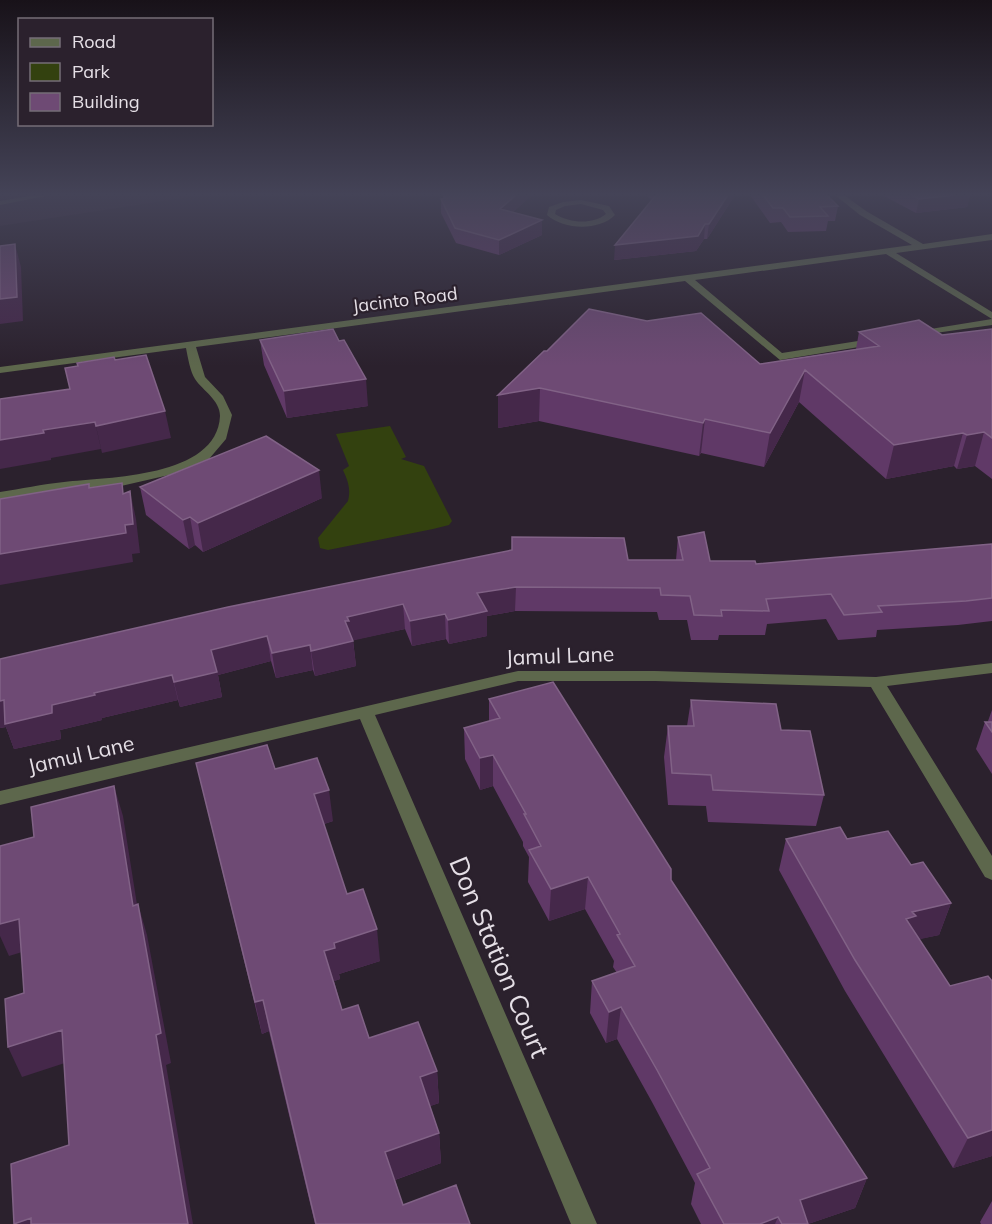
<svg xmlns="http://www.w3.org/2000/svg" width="992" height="1224" font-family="Mulish,sans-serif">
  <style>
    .built { fill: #372939 }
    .green { fill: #33410f }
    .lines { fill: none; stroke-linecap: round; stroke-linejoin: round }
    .minor { fill: #5d674c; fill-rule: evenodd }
    .wall { fill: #603967 }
    .shaded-wall { fill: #45284a }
    .building { fill: #6e4a74; stroke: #816286; stroke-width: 1.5 }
    .labels { text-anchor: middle; stroke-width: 4.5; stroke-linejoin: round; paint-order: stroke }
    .far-street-label { font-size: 18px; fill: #e5dfe6; stroke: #2b212d }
    .street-label { font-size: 21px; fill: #e5dfe6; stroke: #2b212d }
    .near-street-label { font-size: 26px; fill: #e5dfe6; stroke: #2b212d }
  </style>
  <rect width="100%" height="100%" fill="#2b212d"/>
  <!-- built -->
  <path class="built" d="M0 195H202L0 226Z"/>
  <!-- green -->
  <path class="green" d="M390 426 406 457 401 459 424 466 452 521 449 525 433 529 328 550 320 548 318 538 348 501C351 489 348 481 343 470L349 466 336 434Z"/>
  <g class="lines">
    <!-- minor -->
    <path class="minor" d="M35 195H51L0 205V201Z
      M835 195H844L866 211 923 244 992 234V240L896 253 992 312V325L914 336 913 334 918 331 992 319 886 254 695 280 782 353 877 338 882 341 877 344 780 360 685 281 196 347 205 377 223 396 232 415 226 439 209 459 169 475 121 486 63 490 0 500V492C21 489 42 484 64 482 107 477 217 478 220 416 220 400 203 391 195 379 190 371 188 358 186 348L0 373V367L912 245 860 215Z
      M581 200 609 206 615 215C599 231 564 230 547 215L549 207 563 202ZM581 204 603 210 606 214C592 225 570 223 555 214L556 210 565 206Z
      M992 663V673L887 686 992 856V880L985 877 871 687 655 681H518L375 715 597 1224H571L360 719 0 805V791L518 671H655L876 677Z"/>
  </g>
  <!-- wall -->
  <path class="wall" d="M443 195H532L513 212 542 220V235L499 255 456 243 441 213V199L443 198Z
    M646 195H735L707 239H704L696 251 614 260 651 200Z
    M750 195H827L838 206 835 221H828L826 231 788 232 781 222 770 223Z
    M882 195H970L967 207 916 213Z
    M992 329V479L975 466 957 469 954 466 886 479 799 402 764 467 701 453 699 456 539 421 498 428V395L544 351 760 364 856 349 859 332 942 335Z
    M260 340 339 341 368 406 287 418 264 365Z
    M140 487 322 498 203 552 195 545 189 549 146 515Z
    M678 537 710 561 756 564 992 544V621L958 625 877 630 876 637 838 640 826 619 767 624 765 635H719L718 640H691L687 620H659L657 612 515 611 487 616V636L449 644 446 639 412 646 405 629 353 640 356 666 315 676 313 670 276 678 271 661 218 675 222 697 180 707 178 700 102 718V720L60 730 61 739 14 749 6 727 0 728V659L628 560H676Z
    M489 699 671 880 867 1178 855 1208 808 1224H701L691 1204 695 1183 652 1102 617 1039 606 1043 590 1013 592 981 617 973 613 967 614 961 585 909 549 921 528 882 529 857 523 846V842L493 786 480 790 465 759 464 728 489 721Z
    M691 700 781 730 824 795 816 826 708 822 706 806 668 805 664 757 668 726H687Z
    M992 710V774L976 749 985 722H989L988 721Z
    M196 763 275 769 333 821 324 824 347 894 380 961 339 974 340 979 334 981 342 1010 369 1038 437 1071 439 1103 430 1106 439 1133 441 1163 395 1180 403 1205 470 1224H315L269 1031 262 1034Z
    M786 839H847L911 865 951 903 939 935 919 939 992 1156 953 1168 845 991 779 870Z
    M992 1201V1224H981L980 1222Z"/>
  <!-- shaded-wall -->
  <path class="shaded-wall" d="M516 195H532L500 224V209Z
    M728 195H735L707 239 709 224Z
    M955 195H970L967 207 916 213 919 199Z
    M542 220V235L499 255V240Z
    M705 224 704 239 696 251 614 260 615 245Z
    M15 244 21 267 23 321 0 324V299Z
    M805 370 799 402 764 467 770 433Z
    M366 379 368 406 287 418 284 391Z
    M540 388 539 421 498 428V395Z
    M165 411 171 438 102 453 96 426Z
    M705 419 701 453 699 456 703 423Z
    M95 422 101 449 51 458V460L0 469V440L43 430Z
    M984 432 975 466 957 469 967 435Z
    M963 433 954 466 886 479 894 445Z
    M319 470 322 498 203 552 198 523Z
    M130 491 136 519 140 553 132 554 133 562 0 585V554L125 525Z
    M190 517 195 545 189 549 183 520Z
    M516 587 515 611 487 616V636L449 644 448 620 477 593Z
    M403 604 405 629 351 641H353L356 666 315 676 311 651 347 617Z
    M445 614 446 639 412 646 410 621Z
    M267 636 271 661 218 675 222 697 180 707 174 682 211 650Z
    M310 645 313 670 276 678 272 653Z
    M172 675 178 700 102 718V720L60 730 61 739 14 749 6 727 0 728V701L4 700 52 705 94 693Z
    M493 755V786L480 790V758Z
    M114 786 123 816 142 936 133 906Z
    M329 790 333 821 318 826 314 794Z
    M588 877 585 909 549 921 551 889Z
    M951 903 939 935 907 942 906 919 912 912Z
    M138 904 147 935 171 1063 166 1065 193 1224H188L156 1035Z
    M19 919 32 949 9 956 0 936V924Z
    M377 929 380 961 339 974 340 979 329 983 324 951 334 943Z
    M263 1000 269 1031 262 1034 255 1002Z
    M621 1007 617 1039 606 1043 609 1012Z
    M62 1030 74 1060 22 1077 8 1047Z
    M437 1071 439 1103 422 1109 420 1077Z
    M992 1130V1156L953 1168 968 1138Z
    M439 1133 441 1163 389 1182 385 1152Z
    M867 1178 855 1208 808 1224 800 1200Z
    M778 1217 775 1224H760Z
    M31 1218 34 1224H14Z"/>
  <!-- building -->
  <path class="building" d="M443 195H516L500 209 542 220 499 240 455 228 441 199 445 198Z
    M656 195H728L709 224H705L698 236 615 245Z
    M763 195H827L838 206 820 207 828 216 790 217 783 208H773Z
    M911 195H955L919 199Z
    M15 244 17 297 0 299V246Z
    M589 309 647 321 701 313 760 364 879 346 859 332 919 320 942 335 992 329V438L984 432 967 435 963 433 894 445 805 370 770 433 705 419 703 423 540 388 498 395 544 351H547Z
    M333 329 339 341 344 340 366 379 284 391 260 340Z
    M146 355 165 411 96 426 95 422 43 430 44 433 0 440V399L70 389 65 368 78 366 77 363 114 357 115 360Z
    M266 436 319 470 198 523 190 517 183 520 140 487Z
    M122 483 123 494 130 491 133 524 125 525 126 533 0 554V499L89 484V488Z
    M704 532 710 561H755L756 564 992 544V598L966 601 878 606 882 612 844 615 831 594 766 599 769 611 721 610 722 616 694 615 690 596 661 595 660 588 516 587 477 593 487 611 448 620 445 614 410 621 403 604 347 617 349 621H345L353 641 311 651 310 645 272 653 267 636 211 650 217 672 174 682 172 675 94 693 95 695 52 705V713L5 724 4 700 0 701V659L228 607 512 550V537L624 538 628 560H683L678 537Z
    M553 682 671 869V880L867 1178 800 1200 808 1224H782L778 1217 760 1224H724L697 1174 710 1168 657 1070 621 1007 609 1012 592 981 635 966 617 935 620 934 588 877 551 889 529 850 541 846 524 814H526L493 755 480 758 464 728 500 718 489 699Z
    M691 700 776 704 781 730 810 731 824 795 713 790 711 775 672 773 668 726H694Z
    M985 722H992V732Z
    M267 745 275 769 317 758 329 790 314 794 347 894 363 889 377 929 334 943 335 948 324 951 342 1010 358 1005 369 1038 418 1022 437 1071 420 1077 439 1133 385 1152 403 1205 456 1185 470 1224H316L263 1000 255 1002 196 763Z
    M114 786 133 906 138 904 161 1033 156 1035 188 1224H31V1218L14 1224 11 1164 69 1145 62 1030 8 1047 5 999 24 993 19 919 0 924V846L34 837 31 807Z
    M840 827 847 839 888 831 911 865 923 862 951 903 912 912 916 916 906 919 950 986 988 976 992 981V1130L968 1138 855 960 786 839Z"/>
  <!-- sky -->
  <linearGradient id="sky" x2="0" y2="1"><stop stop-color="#181219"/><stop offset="0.53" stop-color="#444357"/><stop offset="1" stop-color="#444357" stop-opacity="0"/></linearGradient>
  <rect width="992" height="366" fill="url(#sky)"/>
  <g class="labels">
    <!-- far-street labels -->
    <g class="far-street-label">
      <text transform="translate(405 300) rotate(-7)" y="6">Jacinto Road</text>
    </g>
    <!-- street labels -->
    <g class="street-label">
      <text transform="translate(560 656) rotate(-2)" y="7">Jamul Lane</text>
      <text transform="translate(81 755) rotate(-13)" y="7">Jamul Lane</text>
    </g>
    <!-- near-street labels -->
    <g class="near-street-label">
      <text transform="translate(499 957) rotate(67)" y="9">Don Station Court</text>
    </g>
  </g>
  <!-- legend -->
  <rect x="18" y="18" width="195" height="108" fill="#2b212d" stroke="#756d77" stroke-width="1.5"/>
  <rect x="30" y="38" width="30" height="9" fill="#5d674c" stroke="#756d77" stroke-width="1.5"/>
  <text x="72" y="48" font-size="18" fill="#e5dfe6">Road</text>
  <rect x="30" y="63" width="30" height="18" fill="#33410f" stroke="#756d77" stroke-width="1.5"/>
  <text x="72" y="78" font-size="18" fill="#e5dfe6">Park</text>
  <rect x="30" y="93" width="30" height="18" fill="#6e4a74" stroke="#756d77" stroke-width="1.5"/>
  <text x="72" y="108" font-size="18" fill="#e5dfe6">Building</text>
</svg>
